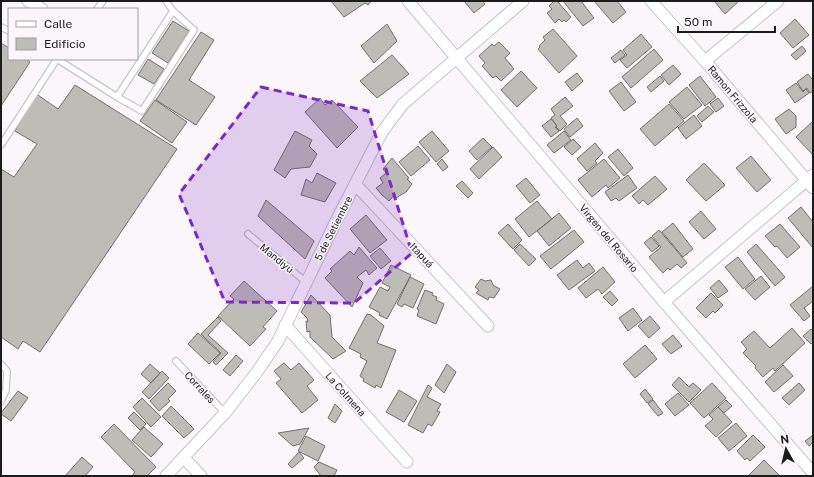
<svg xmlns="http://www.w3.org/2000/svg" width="814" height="477" font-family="'Public Sans',sans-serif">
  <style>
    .building { fill: #bebcb7; stroke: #73706c }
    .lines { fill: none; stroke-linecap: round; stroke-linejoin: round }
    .lane-casing { stroke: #c8c5c8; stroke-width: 8 }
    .street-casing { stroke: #c8c5c8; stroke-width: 13 }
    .lane { stroke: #fff; stroke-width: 5.5 }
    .street { stroke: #fff; stroke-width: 11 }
    .marked { fill: #7b2cbf; fill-opacity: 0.2; stroke: #7b2cbf; stroke-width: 3; stroke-dasharray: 8 5; stroke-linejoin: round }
    .labels { text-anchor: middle; stroke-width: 3; stroke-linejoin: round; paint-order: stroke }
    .street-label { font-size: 10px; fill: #1c1b1c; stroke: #faf6fa }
  </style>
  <rect width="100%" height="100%" fill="#faf6fa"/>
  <!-- building -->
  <path class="building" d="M331 1H371L368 5 365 3 344 17Z
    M464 1H483L485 4 474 13Z
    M554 1H557L571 17 566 22 564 20 562 22 559 19 555 23 547 13 552 9 549 6Z
    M563 1H581L594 18 583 26Z
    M594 1H617L626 12 613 23Z
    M716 1H739L725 14 715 2Z
    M795 19 809 35 793 48 780 33Z
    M173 21 189 31 168 63 152 53Z
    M387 24 397 41 374 63 361 46Z
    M553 29 577 56 559 73 538 49 540 47 539 46 545 40 543 37Z
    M201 32 214 40 189 80 215 97 196 125 156 100Z
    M641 34 652 47 627 68 620 60 627 55 623 50Z
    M499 42 510 53 505 58 514 69 501 81 496 76 493 78 482 66 485 63 479 56 492 44 494 46Z
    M1 43 9 48V59H26L30 62 1 106Z
    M802 46 806 51 796 60 791 55Z
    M654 49 663 60 631 88 622 77Z
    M621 50 625 55 615 63 611 58Z
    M392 55 409 74 377 98 360 81Z
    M148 59 164 69 154 84 138 75Z
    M673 65 681 74 669 85 661 75Z
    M521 71 537 88 517 107 501 90Z
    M577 73 583 81 572 91 565 82Z
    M808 74 813 80V91L810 93 807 88 803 91 797 82Z
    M660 76 664 81 651 92 647 87Z
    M700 76 716 97 705 106 689 85Z
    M621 82 636 102 624 111 609 91Z
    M796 83 803 92 806 89 809 93 795 103 786 90Z
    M75 85 177 149 40 352 23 341 18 349 1 337V169L14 177 37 144 15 131 35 93 58 109Z
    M687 87 702 105 684 119 669 102Z
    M565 97 573 106 560 116 567 124 560 131 556 127 557 126 551 118 555 115 551 109Z
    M320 98 325 105 332 100 358 127 337 148 305 112Z
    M718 98 724 106 716 112 710 104Z
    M155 100 187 122 172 143 140 121Z
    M669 104 684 121 655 146 640 129Z
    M708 106 714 112 702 122 697 116Z
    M789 109 796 116V127L786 134 775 119Z
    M694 115 702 126 686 139 678 128Z
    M577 118 583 126 570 137 564 129Z
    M551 119 557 126 555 127 559 131 551 137 542 126Z
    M813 121V155L796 137Z
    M295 131 312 140 309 146 317 154 310 167 291 169 285 178 274 170Z
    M432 131 449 151 436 162 419 142Z
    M564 131 571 140 554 153 547 145Z
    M483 138 492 147 477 160 469 151Z
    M573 139 581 147 572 155 564 147Z
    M595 143 603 153 595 161 597 163 587 171 577 159Z
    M418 146 430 160 411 176 399 162Z
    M493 147 502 157 479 179 470 169Z
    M618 149 633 168 624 176 608 157Z
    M751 156 771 180 757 192 736 168Z
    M392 158 409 178 407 179 412 184 406 192 396 198 395 194 389 201 382 195 376 188 383 183 380 178 386 173 383 169Z
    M442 159 448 167 443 171 437 164Z
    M604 159 620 178 608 188 606 185 592 197 578 180Z
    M704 163 725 185 706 201 686 180Z
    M317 173 336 183 325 202 301 195 306 179 312 183Z
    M628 175 637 188 619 201 616 198 611 201 605 192Z
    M655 176 667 189 648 205 643 200 639 204 632 196Z
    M526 178 540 195 530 203 516 186Z
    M462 181 473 193 468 198 456 186Z
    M266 200 314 241 305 259 258 216Z
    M537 201 552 219 529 237 515 219Z
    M801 207 813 222V248L788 218Z
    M701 211 716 229 704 239 689 222Z
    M559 213 571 228 549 246 537 231Z
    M366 215 387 240 370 253 350 229Z
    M673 223 693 249 683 257 662 232Z
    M508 224 522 240 513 249 498 233Z
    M780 224 800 247 787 258 777 246 775 247 765 236Z
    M574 230 584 242 551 269 540 256Z
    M659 230 687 263 681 268 677 264 670 270 668 268 663 273 649 257 661 247 652 236Z
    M651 237 659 246 652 252 644 243Z
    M520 244 536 259 529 266 514 250Z
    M756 244 785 277 775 286 747 252Z
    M359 247 377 268 369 275 366 270 357 277 363 283 352 307 325 278 332 271 330 269 350 251 354 255Z
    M380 248 391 261 381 269 370 256Z
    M738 257 755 279 743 289 725 267Z
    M577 260 583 268 589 263 595 271 569 290 557 275Z
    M391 265 411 275 387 319 379 315 380 313 369 307 380 287 388 291 390 287 382 283Z
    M603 267 615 282 602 294 598 289 586 298 578 288Z
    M761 276 770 287 755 300 745 289Z
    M410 277 424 284 413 308 404 304 402 307 397 304Z
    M481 279 485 281 491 280 493 285 500 289 494 298 489 297 488 300 476 293 479 290 475 287Z
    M719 280 728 291 718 298 710 288Z
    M244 281 277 311 263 327 266 329 250 346 218 316 234 299 230 296Z
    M813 286V301L804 308 810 316 804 321 790 305Z
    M425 290 433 293 432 295 437 297 436 300 444 304 436 324 417 316 419 310 417 309Z
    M610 291 618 300 612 306 603 297Z
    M711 293 723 305 715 313 713 311 706 318 696 308Z
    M311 295 330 315 332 337 346 351 333 359 310 337V331L307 332 306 321 308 322 307 318 301 312Z
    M633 308 642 320 628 331 619 318Z
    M367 314 371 315 384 326 377 343 396 350 381 388 376 385 375 388 363 381 364 379 360 376 367 361 360 357 361 354 349 348Z
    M650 316 660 328 649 338 638 326Z
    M218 317 221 321 208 335 228 353 216 365 213 362 221 353 201 334Z
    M792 328 805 343 775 371 773 368 763 377 755 368 756 366 743 353 747 349 741 342 754 331 770 348Z
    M811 329 813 331V342L811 344 803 336Z
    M198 333 220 353 209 364 188 344Z
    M673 335 682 346 671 354 662 344Z
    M645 345 657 359 635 378 623 364Z
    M236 355 243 361 230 376 223 370Z
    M284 363 291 370 299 363 314 380 307 386 318 400 302 413 276 383 281 379 274 371Z
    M150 364 160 373 151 383 141 374Z
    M447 364 456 372 444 393 435 385Z
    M783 365 793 376 774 392 765 382Z
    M162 371 169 378 149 399 142 392Z
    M679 377 689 387 693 383 701 390 689 402 672 385Z
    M168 383 176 391 168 399 170 401 159 411 150 401Z
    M712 383 726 398 704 418 690 403Z
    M799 383 805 390 789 405 782 398Z
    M428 385 432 388 427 397 441 404 437 411 440 412 432 426 428 424 423 433 408 425Z
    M645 389 653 399 647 403 640 394Z
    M399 390 417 401 404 422 386 412Z
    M18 391 28 398 11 421 1 414V413Z
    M678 393 689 405 675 416 665 404Z
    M142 398 161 417 151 427 133 407Z
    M653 400 663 413 658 416 648 404Z
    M726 400 732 406 724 413 718 407Z
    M335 404 342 411 335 423 328 418Z
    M171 406 194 429 184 438 162 416Z
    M718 407 732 422 716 437 705 426 713 419 709 415Z
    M134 412 146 424 140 430 128 418Z
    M736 423 747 436 729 451 718 438Z
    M114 424 156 467 147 476H134L133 474 135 472 101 437Z
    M144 427 163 444 151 457 132 440Z
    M309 428 300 444 293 446 278 433Z
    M753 435 765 447 750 461 747 458 745 460 737 451Z
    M813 435V442L809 446 805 441Z
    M306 436 325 446 318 461 298 451Z
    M299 452 304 458 292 468 288 464Z
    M82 457 93 467 85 476H65Z
    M764 460 780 476H748Z
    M319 462 337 470 334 476H321L314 467Z"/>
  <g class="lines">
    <defs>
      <path id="lane" d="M97 9 103 1
        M1 27 9 31
        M57 59 117 97 142 111 194 30 173 11 166 1
        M117 97 173 11
        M1 145 57 59
        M248 234 306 282
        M176 361 225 413
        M1 364 7 371 6 390 1 401"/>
      <path id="street" d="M28 1 42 9
        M408 1 664 302 813 473
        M651 1 705 61 813 188
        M705 61 778 1
        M355 184 488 326
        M664 302 813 175
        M285 325 407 462
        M184 458 201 476
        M166 476 225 413 257 372 278 341 336 221 382 132 403 104 523 1"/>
    </defs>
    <!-- lane casing -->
    <use href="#lane" class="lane-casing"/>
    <!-- street casing -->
    <use href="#street" class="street-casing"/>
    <!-- lane -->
    <use href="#lane" class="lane"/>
    <!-- street -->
    <use href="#street" class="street"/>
  </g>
  <!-- marked area -->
  <path class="marked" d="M261 87 368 111 412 253 354 303 225 302 179 194Z"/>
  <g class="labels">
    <!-- street labels -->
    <g class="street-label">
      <text transform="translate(733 94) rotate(50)" y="4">Ramon Frizzola</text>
      <text transform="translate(333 228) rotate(-63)" y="4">5 de Setiembre</text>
      <text transform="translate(609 238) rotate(50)" y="4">Virgen del Rosario</text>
      <text transform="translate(422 255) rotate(47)" y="4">Itapuá</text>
      <text transform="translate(277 258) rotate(39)" y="4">Mandiyú</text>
      <text transform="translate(200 387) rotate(47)" y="4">Corrales</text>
      <text transform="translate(346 394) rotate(48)" y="4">La Colmena</text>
    </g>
  </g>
  <!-- border -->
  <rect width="814" height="477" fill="none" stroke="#1c1b1c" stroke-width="4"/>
  <!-- legend -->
  <rect x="8" y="8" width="130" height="52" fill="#faf6fa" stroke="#a19ea1"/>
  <rect x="16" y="21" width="20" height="6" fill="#ffffff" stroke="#a19ea1"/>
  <text x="44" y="28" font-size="12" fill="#1c1b1c">Calle</text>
  <rect x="16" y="38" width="20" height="12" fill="#bebcb7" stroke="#a19ea1"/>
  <text x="44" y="48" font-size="12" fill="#1c1b1c">Edificio</text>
  <!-- north arrow -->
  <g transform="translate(786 449) rotate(352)" stroke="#faf6fa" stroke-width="3" paint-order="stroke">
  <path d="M0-3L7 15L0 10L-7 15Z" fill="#1c1b1c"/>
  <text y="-6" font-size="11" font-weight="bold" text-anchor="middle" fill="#1c1b1c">N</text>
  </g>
  <!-- scale -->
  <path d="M678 26v6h97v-6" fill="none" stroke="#1c1b1c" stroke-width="2"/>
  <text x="684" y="26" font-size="12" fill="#1c1b1c" stroke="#faf6fa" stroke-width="3" paint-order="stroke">50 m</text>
</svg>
